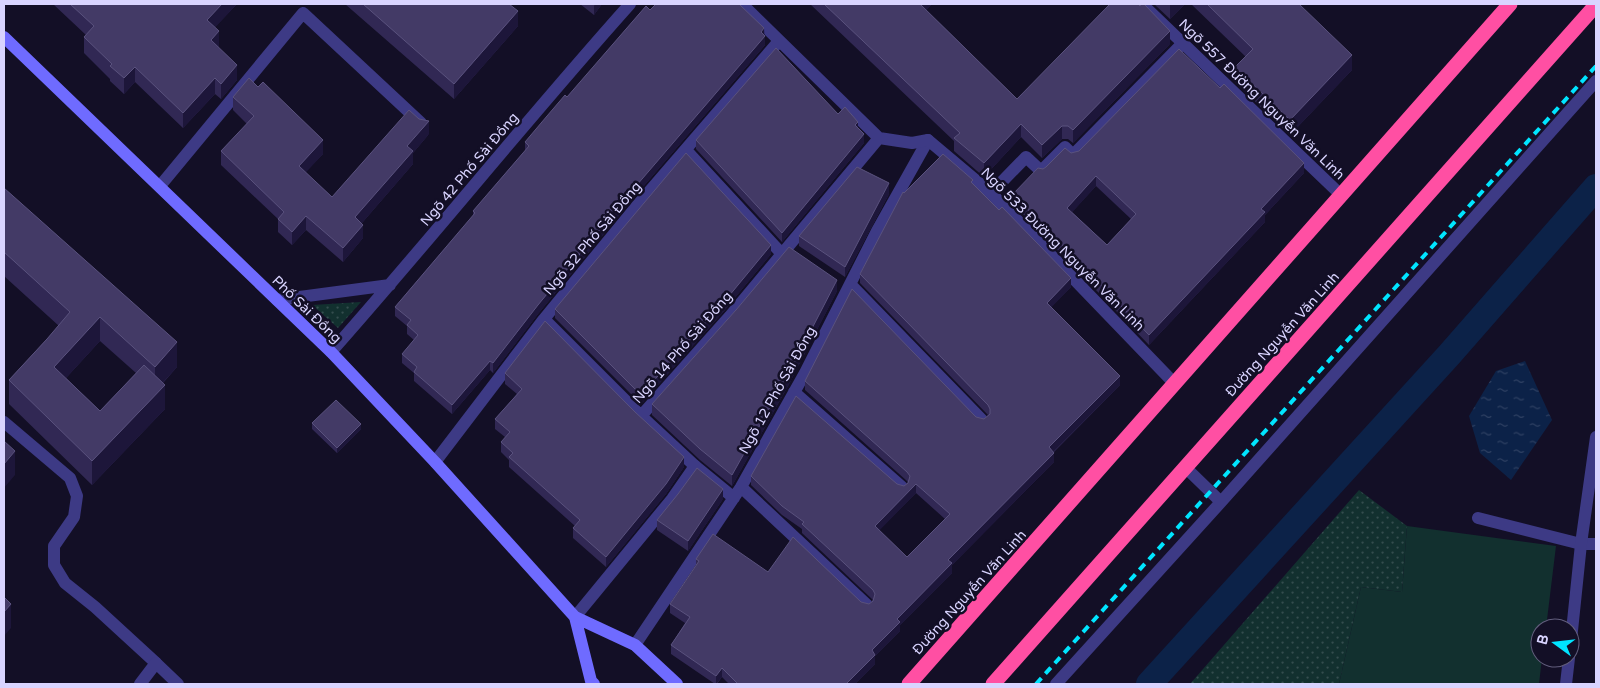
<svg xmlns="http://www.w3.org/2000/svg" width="1600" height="688" font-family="'Varela Round',sans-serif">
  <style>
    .grass { fill: url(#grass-dots) }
    .garden { fill: #12302f }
    .water { fill: url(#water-ripples) }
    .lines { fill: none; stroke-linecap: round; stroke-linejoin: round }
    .canal { stroke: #0c2248; stroke-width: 26 }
    .lane { stroke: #3d3a85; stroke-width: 12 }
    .street { stroke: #3d3a85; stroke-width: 12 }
    .secondary { stroke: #6f6bff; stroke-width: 12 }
    .highway { stroke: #ff4fa3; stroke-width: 15 }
    .rail { stroke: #00e5ff; stroke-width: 4; stroke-dasharray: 8 6; stroke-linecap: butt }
    .wall { fill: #312854; fill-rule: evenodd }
    .shaded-wall { fill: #1d163a }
    .building { fill: #433a66; stroke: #5a527e; fill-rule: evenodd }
    .labels { text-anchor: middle; stroke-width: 5; stroke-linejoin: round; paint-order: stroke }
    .street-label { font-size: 14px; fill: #d9d4ff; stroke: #130f26 }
  </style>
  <defs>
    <pattern id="grass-dots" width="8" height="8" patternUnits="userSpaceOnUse" patternTransform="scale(1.25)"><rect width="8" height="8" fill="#12302f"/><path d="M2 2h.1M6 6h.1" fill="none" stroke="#344d4e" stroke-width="1.8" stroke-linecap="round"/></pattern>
    <pattern id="water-ripples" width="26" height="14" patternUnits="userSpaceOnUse" patternTransform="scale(1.25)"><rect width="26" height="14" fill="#0c2248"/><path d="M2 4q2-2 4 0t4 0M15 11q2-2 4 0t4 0" fill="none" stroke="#2f4163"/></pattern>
  </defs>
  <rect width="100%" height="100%" fill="#130f26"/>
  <!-- grass -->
  <path class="grass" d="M361 302 338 328 312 305Z
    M1359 490 1407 526 1402 592 1361 587 1339 684H1190Z"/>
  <!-- garden -->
  <path class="garden" d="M1407 526 1556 546 1546 628H1540V658H1542L1539 684H1339L1361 587 1402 592Z"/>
  <!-- water -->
  <path class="water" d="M1525 361 1552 420 1511 480 1480 453 1469 416 1496 371Z"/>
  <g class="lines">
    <!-- canal -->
    <path class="canal" d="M1149 684 1449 355 1596 187"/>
    <!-- lane -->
    <path class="lane" d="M160 186 303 13 421 123
      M991 193 1026 157 1041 171 1065 147 1073 155 1183 43
      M850 284 982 420
      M794 392 902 487
      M4 422 70 478 77 496 74 517 54 546V565L65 583 95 607 156 663
      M695 466 734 498
      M1185 467 1221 502
      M741 487 867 605
      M1478 518 1581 544H1596
      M635 645 741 487 805 373 877 231 928 140
      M1056 684 1221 502 1596 81"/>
    <!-- street -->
    <path class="street" d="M742 4 879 138 912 143 928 140 991 193 1175 384
      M1142 4 1341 195
      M686 150 782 254
      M277 300 390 285
      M544 319 641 416
      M331 352C432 238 528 118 630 4
      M435 462 544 319 636 207 779 41
      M575 617 672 499 695 466 641 416 730 316 879 138
      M1570 650 1581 544 1596 437
      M140 684 156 663 178 684
      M1566 684 1569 658"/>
    <!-- secondary -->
    <path class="secondary" d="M4 37 331 352 435 462 575 617 635 645 677 684
      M575 617 591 681 594 684"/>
    <!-- highway -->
    <path class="highway" d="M909 684 1510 4
      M993 684 1596 5"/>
    <!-- rail -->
    <path class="rail" d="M1036 684 1596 66"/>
  </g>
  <!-- wall -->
  <path class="wall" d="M53 4H237L215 27 219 47H218L237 80 221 99 215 94 183 128 135 82 124 94 110 81V79L84 53V37L86 35Z
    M345 4H509L518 26 454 99Z
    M580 4H602L594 15Z
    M810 4H932L926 10 1017 99 1170 44 1073 143 1068 139H1062L1042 158 1021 137 984 177 954 151V141Z
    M1154 4H1185L1170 19Z
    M1191 4H1299L1352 70 1290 135 1235 82V67L1246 57Z
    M650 10 764 36 765 45 630 202 538 314 493 373 490 370 452 414 414 381V373L402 363V354L414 340 407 334V326L395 316V307L473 216V211L525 151V142Z
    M233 97 323 154 305 172 332 197 429 134 413 153V164L362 223 363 238 343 262 306 230 292 245 278 232V219L221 165V151L247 124 233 110Z
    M838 114 858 128 864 143 782 242 696 149V140Z
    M1071 153 1304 173 1265 215V222L1149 345 1013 204V194L1043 169ZM1096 186 1131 219 1107 245 1072 212Z
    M973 184 1071 287 1051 307 1120 385 1054 452V462L952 565V573L900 625V631L875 656V664L855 684H729L722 677 717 684H715L671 654V645L685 623 670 613V604L696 566V559L768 572 861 602 869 604 873 600 802 533V529L782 515 751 485V476L897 484 904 486 908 483 907 481 805 390V381L976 417 984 419 988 415 860 283V274L904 193ZM916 493 945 519 907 557 879 530Z
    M4 188 177 367 163 383 165 409 92 485 9 404V380L47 339 59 326 4 276ZM100 341 136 373 100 411 66 378Z
    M889 194 845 277 799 246V236Z
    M771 254 724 311 641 404 555 318V309Z
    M837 291 788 386 732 486 700 460 652 415V404L736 310Z
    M505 373 684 467 666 494 606 567 573 538V528L575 526 509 467V460L501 452V442L505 437 495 429V419L517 394 505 384Z
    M312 423 361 429 337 453 312 429Z
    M723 499 688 551 657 530V520Z"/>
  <!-- shaded-wall -->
  <path class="shaded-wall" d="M222 4H237L207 36V20Z
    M595 4H602L594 15V6Z
    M920 4H932L920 17Z
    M1170 4H1185L1170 19Z
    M518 11V26L454 99V84Z
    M764 28 765 45 630 202 538 314 493 373V363L538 305Z
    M219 31V47L211 56V40Z
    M1170 31V44L1073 143V130Z
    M1352 55V70L1290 135V120Z
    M237 65V80L221 99V84Z
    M135 67V82L124 94V78Z
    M215 78V94L183 128V113Z
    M429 121V134L413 153V164L355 231V217L407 146Z
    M858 122V131L855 125Z
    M1021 124V137L984 177V163Z
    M1062 126V139L1042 158V145Z
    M864 134V143L782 242V233Z
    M323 140V154L299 180V166Z
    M1304 163V173L1265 215V222L1149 345V335L1261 209Z
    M1096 176V186L1067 218V208Z
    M889 183V194L845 277V267Z
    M306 216V230L292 245V232Z
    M363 225V238L343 262V248Z
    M771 245V254L724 311 641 404V395Z
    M1071 278V287L1047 312V303Z
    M837 280V291L788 386 732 486V475Z
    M100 317V341L54 391V367Z
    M177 342V367L155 391V367Z
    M490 361V370L452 414V405Z
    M1120 376V385L1049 456V447Z
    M165 385V409L92 485V461Z
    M361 424V429L337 453V448Z
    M15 451V475L4 488V464Z
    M1054 453V462L952 565V573L900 625V631L875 656V664L855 684H846L897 619 948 560Z
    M684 457V467L666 494 606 567V557Z
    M916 484V493L875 535V526Z
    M723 489V499L688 551V541Z
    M11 604V628L4 636V612Z
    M722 668V677L716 684V676Z"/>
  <!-- building -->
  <path class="building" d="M70 4H222L207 20 219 31 211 40 237 65 221 84 215 78 183 113 135 67 124 78 110 66 112 64 84 37 94 26Z
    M363 4H509L518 11 454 84Z
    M656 4H739L764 28 761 32 765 36 630 193 538 305 493 363 490 361 452 405 414 372 417 367 402 354 418 335 407 325 411 320 395 307 475 213 473 211 529 146 525 142 547 116 565 95 567 97 646 6 650 10Z
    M824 4H920L1017 99 1110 4H1138L1140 6 1141 4H1144L1170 31 1073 130 1068 126H1062L1042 145 1021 124 984 163 954 138 960 133Z
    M1207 4H1299L1352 55 1290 120 1235 67 1253 49Z
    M776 48 838 114 845 107 858 122 855 125 864 134 782 233 696 140Z
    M1179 49 1220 88 1224 84 1304 163 1261 209 1265 212 1149 335 1013 194 1038 168 1043 169 1046 167 1065 148 1071 153 1079 151ZM1096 176 1136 214 1107 245 1067 208Z
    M249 78 258 87 263 82 323 140 299 166 332 197 409 110 419 119 429 121 407 146 413 151 355 217 363 225 343 248 306 216 292 232 278 219 284 212 221 151 254 116 233 97Z
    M686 153 771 245 724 302 641 395 555 309Z
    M943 154 973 180 971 182 999 210 1002 207 1071 278 1047 303 1120 376 1049 447 1054 453 948 560 952 563 897 619 900 622 872 650 875 655 846 684H738L722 668 716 676 671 645 690 617 670 604 699 561 696 559 713 534 768 572 793 537 861 602 869 604 873 601 875 594 873 590 802 524 804 522 782 506 751 476 796 396 897 484 904 486 908 483 910 476 907 472 805 381 852 289 976 417 984 419 990 414V409L988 405 860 274 903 192 904 193ZM916 484 950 514 907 557 875 526Z
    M857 167 889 183 845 267 799 236Z
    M4 188 177 342 155 367 100 317 54 367 100 411 144 365 165 385 92 461 9 380 47 339 70 312 4 252Z
    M789 247 837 280 788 375 732 475 700 449 652 404 736 310Z
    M545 321 635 412 684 457 666 484 606 557 573 528 580 520 509 457 513 453 501 442 510 432 495 419 522 389 505 373Z
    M336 400 361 424 337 448 312 423Z
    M4 441 15 451 4 464Z
    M697 468 723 489 688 541 657 520 678 494Z
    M4 597 11 604 4 612Z"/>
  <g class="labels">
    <!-- street labels -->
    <g class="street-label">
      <text transform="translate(1262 99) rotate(44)" y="5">Ngõ 557 Đường Nguyễn Văn Linh</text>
      <text transform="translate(469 169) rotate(-50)" y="5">Ngõ 42 Phố Sài Đồng</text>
      <text transform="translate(592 238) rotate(-50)" y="5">Ngõ 32 Phố Sài Đồng</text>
      <text transform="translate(1063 249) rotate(45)" y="5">Ngõ 533 Đường Nguyễn Văn Linh</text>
      <text transform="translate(307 309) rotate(44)" y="5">Phố Sài Đồng</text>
      <text transform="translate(1282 334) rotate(-48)" y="5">Đường Nguyễn Văn Linh</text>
      <text transform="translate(682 347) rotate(-49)" y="5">Ngõ 14 Phố Sài Đồng</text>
      <text transform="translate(777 390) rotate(-61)" y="5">Ngõ 12 Phố Sài Đồng</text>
      <text transform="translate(969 592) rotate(-48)" y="5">Đường Nguyễn Văn Linh</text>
    </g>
  </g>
  <!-- border -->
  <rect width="1600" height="688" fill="none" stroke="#d9d4ff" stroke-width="10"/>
  <!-- north arrow -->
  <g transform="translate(1555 643) rotate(285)"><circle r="24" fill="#130f26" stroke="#625e7d"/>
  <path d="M0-4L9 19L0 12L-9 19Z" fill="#00e5ff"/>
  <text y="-8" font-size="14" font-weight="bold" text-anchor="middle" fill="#d9d4ff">B</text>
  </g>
</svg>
